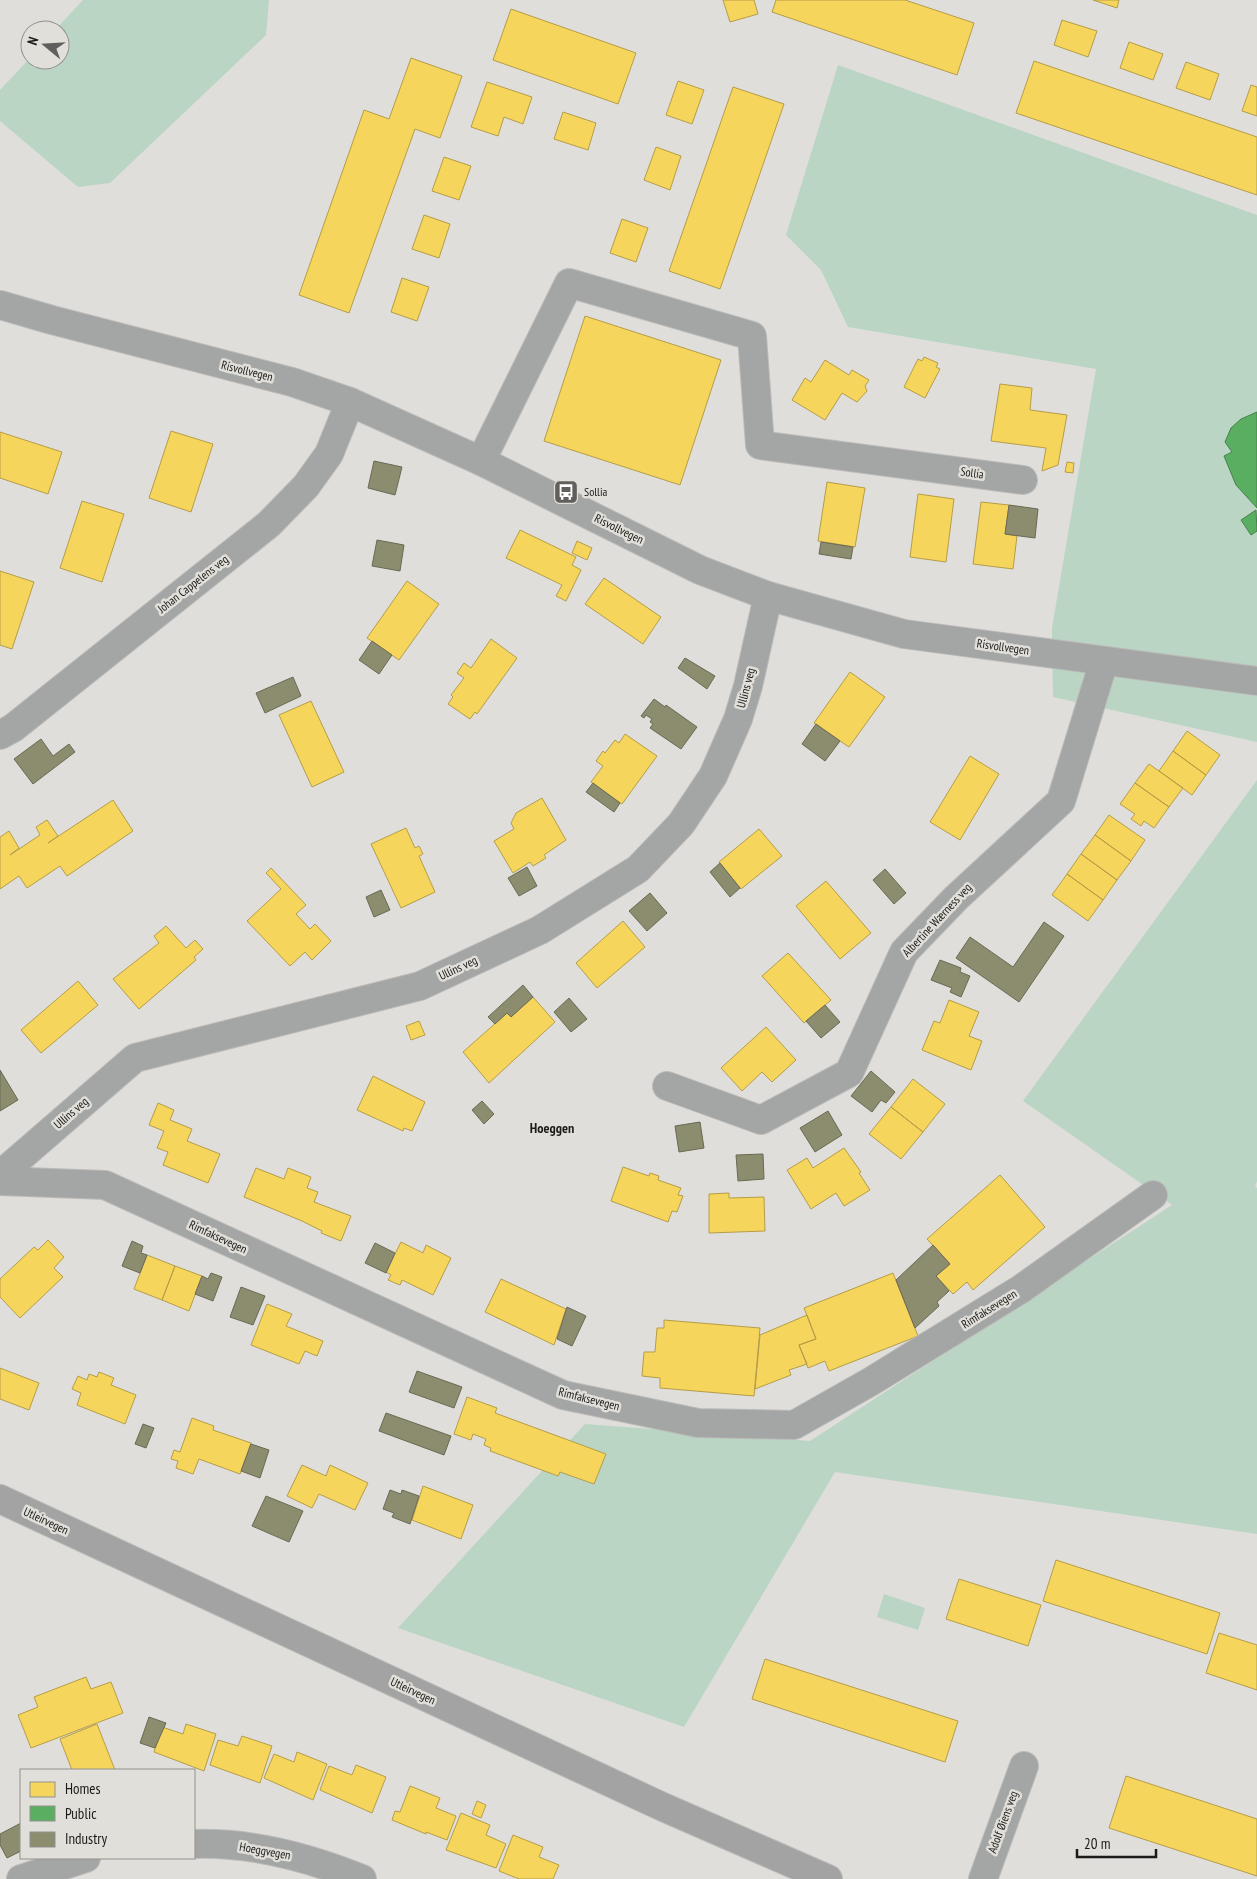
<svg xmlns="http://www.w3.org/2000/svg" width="1257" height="1879" font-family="'PT Sans Narrow',sans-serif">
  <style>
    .green { fill: #bad5c3 }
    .homes { fill: #f6d55c; stroke: #b59d48 }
    .public { fill: #5aae61; stroke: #47824b }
    .industry { fill: #8c8c6e; stroke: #6a6a54 }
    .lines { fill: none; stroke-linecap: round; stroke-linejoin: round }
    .minor-casing { stroke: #bbbbb9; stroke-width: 30 }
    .tertiary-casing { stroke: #bbbbb9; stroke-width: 30 }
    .secondary-casing { stroke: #bbbbb9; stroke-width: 30 }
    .minor { stroke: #a4a5a5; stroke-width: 28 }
    .tertiary { stroke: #a4a5a5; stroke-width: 28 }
    .secondary { stroke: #a3a3a3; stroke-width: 28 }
    .labels { text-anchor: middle; stroke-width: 5; stroke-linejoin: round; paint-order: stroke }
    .street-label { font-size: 12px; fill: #1c1b19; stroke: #e1dfd9 }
    .poi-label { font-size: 12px; fill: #1c1b19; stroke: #e1dfd9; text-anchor: start }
    .neighbourhood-label { font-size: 14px; font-weight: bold; fill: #1c1b19; stroke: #e1dfd9 }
  </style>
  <rect width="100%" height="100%" fill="#dfdedb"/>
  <!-- green -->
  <path class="green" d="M83 0H269L266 35 110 183 78 187 0 121V90L30 58V60H60V30H55Z
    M838 65 1257 215V742L1053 697 1052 628 1096 369 848 327 821 270 786 235Z
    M1257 780V1181L1255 1187 1257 1188V1534L835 1472 684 1727 398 1628 585 1424 810 1441 1172 1205 1023 1101Z
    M884 1594 925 1608 918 1630 877 1617Z"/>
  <!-- homes -->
  <path class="homes" d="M723 0H754L758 14 730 22Z
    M776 0H905L974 23 957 75 772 12Z
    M1093 0H1119L1117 8Z
    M511 9 636 53 618 104 493 60Z
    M1062 20 1097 31 1088 57 1054 45Z
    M1129 42 1163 54 1153 80 1120 68Z
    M411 58 462 76 440 138 415 129 349 313 299 295 364 110 389 119Z
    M1034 61 1257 137V195L1016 113Z
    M1186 62 1219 74 1210 100 1176 88Z
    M678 81 704 90 692 124 666 115Z
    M487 82 532 97 523 124 504 117 498 136 471 127Z
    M1251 85 1257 87V116L1242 111Z
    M733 87 784 104 720 289 669 271Z
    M563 112 596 123 588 150 554 139Z
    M656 147 681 156 670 190 644 180Z
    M444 157 471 166 459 200 432 191Z
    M424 215 450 224 439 258 412 249Z
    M622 219 648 228 636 262 610 253Z
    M402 278 429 287 417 321 391 312Z
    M585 316 721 360 680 485 544 441Z
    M924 357 938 363 936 367 940 369 925 398 904 387 918 359 922 361Z
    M825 360 849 375 852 370 869 380 865 386 867 391 857 402 842 393 825 420 792 400 805 378 811 382Z
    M1000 384 1032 388 1030 410 1067 415 1058 465 1042 471 1046 448 991 441Z
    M171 431 213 444 191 512 149 498Z
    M0 432 62 452 48 494 0 478Z
    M1067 462 1074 463 1073 473 1065 472Z
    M827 482 865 488 855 547 818 541Z
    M918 494 954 499 946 562 910 557Z
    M82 501 124 514 102 582 60 568Z
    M981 502 1009 505 1005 534 1017 536 1013 569 973 564Z
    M520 530 576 557 572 565 581 570 566 601 556 596 562 585 506 558Z
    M577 541 592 548 587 560 572 553Z
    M0 571 34 582 12 649 0 645Z
    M604 578 661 617 643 644 585 604Z
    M407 581 439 604 399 660 367 638Z
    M491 639 517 658 477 714 475 712 470 719 448 704 453 697 451 695 464 678 457 673 464 663 471 668Z
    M850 672 885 697 849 747 814 723Z
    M311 701 344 772 312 787 279 715Z
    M1187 731 1220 755 1206 775 1173 751Z
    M625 734 657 756 622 804 591 782 603 766 596 761 603 751 605 753 615 740 619 743Z
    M1173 751 1206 775 1192 795 1159 771Z
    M970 756 999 774 960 840 930 822Z
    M1149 764 1183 788 1169 807 1135 783Z
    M1135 783 1169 807 1154 828 1144 821 1141 826 1131 819 1135 814 1120 804Z
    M542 798 566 840 544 855 546 858 533 866 530 862 513 873 494 841 514 829 511 823 516 813Z
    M113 800 133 831 67 876 60 866 27 888 19 876 0 889V837L9 831 19 848 10 855 40 835 36 827 47 820 58 836 48 843Z
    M1109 815 1145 840 1131 861 1095 835Z
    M406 828 415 848 419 846 423 854 419 856 435 892 401 908 371 844Z
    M759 829 782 856 741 889 719 862Z
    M1095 835 1131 861 1117 880 1081 854Z
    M1081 854 1117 880 1103 900 1067 874Z
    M271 868 306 905 296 914 310 929 315 924 331 941 312 960 305 952 290 966 247 921 281 889 266 873Z
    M1067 874 1103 900 1088 921 1052 895Z
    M826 881 871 933 840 959 796 906Z
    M623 921 645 947 597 988 576 963Z
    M166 926 186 948 195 940 203 949 194 957 196 960 139 1009 113 979 159 943 154 936Z
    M788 953 831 1000 804 1023 762 976Z
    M78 981 98 1005 41 1053 21 1030Z
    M533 997 555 1022 489 1083 463 1052 507 1013 511 1017Z
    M949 1000 979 1012 969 1036 982 1041 971 1070 922 1050 934 1021 940 1023Z
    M419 1021 425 1035 411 1040 406 1026Z
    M766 1027 796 1060 772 1082 762 1072 742 1091 721 1068Z
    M373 1076 425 1102 412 1131 404 1128 403 1131 357 1110Z
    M913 1079 945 1104 923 1132 891 1107Z
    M158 1103 174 1110 170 1120 192 1129 187 1141 220 1154 208 1183 163 1165 168 1152 157 1148 164 1131 149 1125Z
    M891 1107 923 1132 901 1159 869 1134Z
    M844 1148 861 1172 859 1173 870 1190 844 1206 836 1193 811 1209 787 1170 807 1158 813 1168Z
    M623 1167 649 1176 650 1173 659 1176 658 1180 681 1188 678 1195 683 1196 677 1212 672 1211 668 1222 611 1201Z
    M256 1168 284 1179 288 1168 311 1177 307 1188 318 1192 314 1202 351 1216 341 1241 321 1233 322 1231 302 1221 244 1197Z
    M1000 1175 1045 1227 973 1290 967 1282 953 1294 936 1276 950 1264 927 1239Z
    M729 1193V1198L764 1197 765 1231 709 1233V1194Z
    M48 1240 64 1257 54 1268 63 1277 20 1318 0 1297V1279L34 1247 38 1250Z
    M401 1242 423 1253 426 1245 451 1258 433 1295 402 1280 400 1285 388 1280 391 1275 386 1272Z
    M147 1255 175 1266 162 1300 134 1289Z
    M175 1266 202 1276 189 1311 162 1300Z
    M893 1273 918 1336 829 1371 825 1361 808 1368 799 1345 816 1339 804 1308Z
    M501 1279 566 1309 554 1345 485 1312Z
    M267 1304 292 1314 286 1326 323 1341 317 1356 305 1351 299 1364 251 1345Z
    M807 1315 816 1339 799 1345 807 1364 789 1370 791 1375 755 1389 760 1335Z
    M664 1320 760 1328 754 1396 660 1388V1378L642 1376 644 1352H655L657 1328H664Z
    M0 1368 39 1383 29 1410 0 1399Z
    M99 1372 114 1378 111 1385 136 1395 125 1424 77 1405 81 1393 72 1389 78 1376 87 1380 89 1374 97 1377Z
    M467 1397 497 1408 495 1413 606 1454 594 1484 560 1472 558 1476 490 1451 491 1448 484 1445 486 1439 473 1434 471 1440 454 1434Z
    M192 1418 214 1426 213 1430 251 1443 240 1474 199 1459 193 1474 176 1468 178 1461 171 1459 174 1450 180 1452Z
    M302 1465 326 1476 330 1465 368 1483 355 1510 319 1494 312 1508 287 1496Z
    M423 1486 473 1505 461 1539 412 1520Z
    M1056 1560 1220 1613 1207 1654 1043 1601Z
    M959 1579 1041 1605 1028 1646 946 1619Z
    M1219 1633 1257 1645V1690L1206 1673Z
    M765 1659 958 1721 945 1762 752 1699Z
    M86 1677 91 1689 111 1682 123 1713 31 1748 18 1715 38 1707 34 1697Z
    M97 1724 115 1770H72L60 1739Z
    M186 1724 216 1734 204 1771 154 1752 162 1727 183 1734Z
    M242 1736 272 1746 260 1783 210 1765 218 1740 238 1746Z
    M297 1752 327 1764 313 1800 264 1778 274 1754 294 1762Z
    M356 1765 386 1777 372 1813 320 1790 329 1766 352 1775Z
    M1126 1776 1257 1819V1876L1109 1828Z
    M410 1786 440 1798 436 1808 456 1816 447 1840 426 1832V1834L392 1820 395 1811 400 1812Z
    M477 1801 486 1805 481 1818 472 1814Z
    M461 1813 490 1825 486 1835 506 1844 496 1868 446 1850Z
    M513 1835 543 1847 539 1857 559 1865 553 1879H519L499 1871Z"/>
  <!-- public -->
  <path class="public" d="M1257 412V508L1236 485 1224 456 1232 452 1225 442 1231 428 1241 419Z
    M1256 510 1257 531 1251 535 1241 520Z"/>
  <!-- industry -->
  <path class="industry" d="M374 461 402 467 395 495 368 488Z
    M1009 505 1038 509 1035 538 1005 534Z
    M377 540 404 545 400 571 372 566Z
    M821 542 853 547 851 559 819 554Z
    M372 641 392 655 379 674 359 660Z
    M685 658 715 676 707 689 678 668Z
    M293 677 301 696 265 713 256 693Z
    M654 699 665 707 666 705 697 727 681 749 650 728 653 724 650 722 652 719 646 715 644 718 641 716Z
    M816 724 840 741 825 761 802 744Z
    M41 739 53 756 69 744 75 752 33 784 14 759Z
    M593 783 620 803 614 812 586 792Z
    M720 863 740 888 730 897 710 872Z
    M527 867 537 886 519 896 508 878Z
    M885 869 906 893 894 904 873 880Z
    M381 890 390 910 374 917 366 897Z
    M650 893 667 913 647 931 629 911Z
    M1044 922 1064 936 1019 1002 956 958 970 937 1013 967Z
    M940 960 961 968 960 972 970 976 961 997 950 992 952 988 931 980Z
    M523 985 533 997 511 1017 507 1013 495 1024 488 1017Z
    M569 998 587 1019 571 1032 554 1012Z
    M825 1005 840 1022 821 1038 806 1021Z
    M0 1070 18 1100 0 1111Z
    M871 1071 895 1092 886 1103 881 1100 872 1112 851 1096Z
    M482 1101 494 1114 484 1124 472 1110Z
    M828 1111 842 1135 815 1152 800 1128Z
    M700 1122 704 1148 679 1152 675 1126Z
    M763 1154 764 1179 738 1181 736 1155Z
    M132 1241 143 1246 141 1253 147 1255 140 1273 122 1266Z
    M375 1243 395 1253 386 1273 365 1263Z
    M933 1245 950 1264 936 1276 949 1291 937 1302 939 1306 915 1328 896 1280Z
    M211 1273 222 1277 213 1301 195 1294 202 1276 208 1279Z
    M241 1287 265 1296 253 1325 230 1317Z
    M567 1307 586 1316 572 1346 557 1339Z
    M417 1371 462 1387 454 1408 409 1392Z
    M386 1413 451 1436 444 1455 379 1431Z
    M143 1424 154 1428 146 1448 135 1444Z
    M251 1444 269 1450 260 1478 241 1471Z
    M390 1490 401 1494 402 1490 419 1496 410 1524 392 1517 394 1513 383 1509Z
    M266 1496 303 1511 289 1542 252 1526Z
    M149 1717 166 1723 155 1748 140 1743Z
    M21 1823V1851L7 1858 0 1845V1834Z"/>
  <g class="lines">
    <defs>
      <path id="minor" d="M481 461 569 283 752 336 760 445 1023 480
        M0 735 13 728 269 524 306 486 329 454 350 402
        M667 1086 761 1120 849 1073 904 952 956 898 1061 801 1104 661
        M0 1175 135 1058 420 986 540 930 638 869 681 824 713 776 738 719 748 686 768 596
        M0 1181 105 1185 563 1395 698 1423 794 1425 870 1382 1021 1289 1153 1195
        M194 1844C252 1842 308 1857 362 1879
        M21 1879 86 1858
        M983 1879 1024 1766"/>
      <path id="tertiary" d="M0 305 52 320 292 382 350 402 481 461 700 570 768 596 904 634 1257 681"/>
      <path id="secondary" d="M0 1499 663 1807 828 1879"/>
    </defs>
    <!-- minor casing -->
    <use href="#minor" class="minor-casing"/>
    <!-- tertiary casing -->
    <use href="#tertiary" class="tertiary-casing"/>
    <!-- secondary casing -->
    <use href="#secondary" class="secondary-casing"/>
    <!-- minor -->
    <use href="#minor" class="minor"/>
    <!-- tertiary -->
    <use href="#tertiary" class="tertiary"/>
    <!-- secondary -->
    <use href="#secondary" class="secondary"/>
  </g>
  <!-- icons -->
  <defs>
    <symbol id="bus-square" viewBox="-11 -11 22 22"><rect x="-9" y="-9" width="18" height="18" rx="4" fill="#605f5d" stroke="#e1dfd9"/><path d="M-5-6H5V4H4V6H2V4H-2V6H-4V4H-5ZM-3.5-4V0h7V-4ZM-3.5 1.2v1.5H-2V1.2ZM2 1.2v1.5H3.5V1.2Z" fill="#fff"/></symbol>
  </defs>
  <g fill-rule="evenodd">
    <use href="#bus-square" x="552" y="478" width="28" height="28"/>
  </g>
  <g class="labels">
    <!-- street labels -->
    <g class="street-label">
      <text transform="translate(247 371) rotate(14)" y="4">Risvollvegen</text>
      <text transform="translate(972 473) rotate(8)" y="4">Sollia</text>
      <text transform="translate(619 529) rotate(26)" y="4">Risvollvegen</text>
      <text transform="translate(193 584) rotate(-38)" y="4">Johan Cappelens veg</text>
      <text transform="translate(1003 647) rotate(8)" y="4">Risvollvegen</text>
      <text transform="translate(746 688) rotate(-75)" y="4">Ullins veg</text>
      <text transform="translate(937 920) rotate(-47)" y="4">Albertine Wærness veg</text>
      <text transform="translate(458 968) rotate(-25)" y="4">Ullins veg</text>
      <text transform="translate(71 1113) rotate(-41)" y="4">Ullins veg</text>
      <text transform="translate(218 1237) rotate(25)" y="4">Rimfaksevegen</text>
      <text transform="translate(989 1309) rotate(-32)" y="4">Rimfaksevegen</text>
      <text transform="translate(589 1399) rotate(14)" y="4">Rimfaksevegen</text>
      <text transform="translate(46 1521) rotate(25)" y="4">Utleirvegen</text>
      <text transform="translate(413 1691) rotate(25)" y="4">Utleirvegen</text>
      <text transform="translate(1003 1822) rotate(-70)" y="4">Adolf Øiens veg</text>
      <text transform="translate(265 1851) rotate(10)" y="4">Hoeggvegen</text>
    </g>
    <!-- poi labels -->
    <g class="poi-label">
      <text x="584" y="496">Sollia</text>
    </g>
    <!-- neighbourhood labels -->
    <g class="neighbourhood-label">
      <text x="552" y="1133">Hoeggen</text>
    </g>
  </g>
  <!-- legend -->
  <rect x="20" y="1769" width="175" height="90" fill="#e1dfd9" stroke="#92918c"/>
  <rect x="30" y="1782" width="25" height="15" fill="#f6d55c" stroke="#92918c"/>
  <text x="65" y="1794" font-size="15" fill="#1c1b19">Homes</text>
  <rect x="30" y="1806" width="25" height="15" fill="#5aae61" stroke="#92918c"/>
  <text x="65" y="1819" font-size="15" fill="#1c1b19">Public</text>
  <rect x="30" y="1832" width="25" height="15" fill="#8c8c6e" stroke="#92918c"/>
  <text x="65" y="1844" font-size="15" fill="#1c1b19">Industry</text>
  <!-- north arrow -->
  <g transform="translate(45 45) rotate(288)"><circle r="24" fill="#e1dfd9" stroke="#92918c"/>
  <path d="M0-4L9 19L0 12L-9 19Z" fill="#605f5d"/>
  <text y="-8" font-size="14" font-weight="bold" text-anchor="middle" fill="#1c1b19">N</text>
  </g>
  <!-- scale -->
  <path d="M1077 1849v8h79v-8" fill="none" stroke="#1c1b19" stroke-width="2.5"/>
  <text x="1084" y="1849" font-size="15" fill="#1c1b19" stroke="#e1dfd9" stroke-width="4" paint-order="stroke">20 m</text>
</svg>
